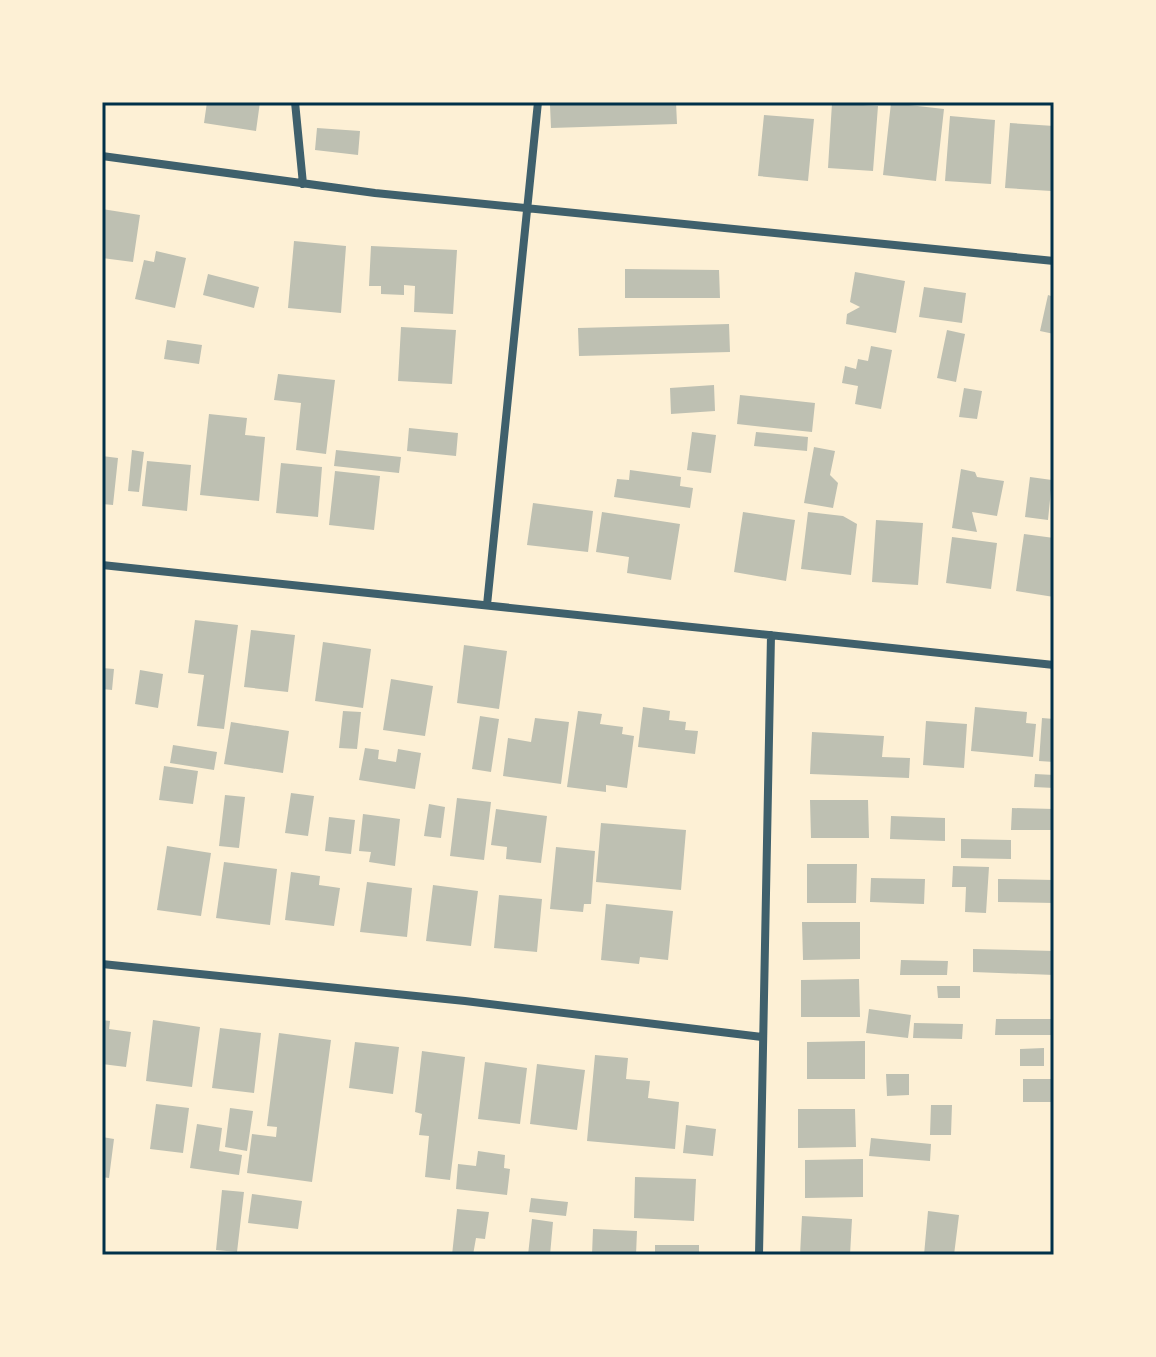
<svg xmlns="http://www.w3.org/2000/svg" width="1156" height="1357" font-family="'Crimson Pro',serif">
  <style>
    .building { fill: #bec0b2 }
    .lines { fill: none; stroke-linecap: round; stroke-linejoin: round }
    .minor { stroke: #3f606c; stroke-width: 8 }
    .neatline { fill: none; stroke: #003049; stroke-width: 3 }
  </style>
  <rect width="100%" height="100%" fill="#fdf0d5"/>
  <!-- building -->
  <path class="building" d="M207 102H260L256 131 204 123Z
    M676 102 677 124 551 128 550 105Z
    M832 103 878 106 873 171 828 168Z
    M891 103 944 109 936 181 883 175Z
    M764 115 814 119 808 181 758 176Z
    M950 116 995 120 991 184 945 181Z
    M1010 123 1054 126 1051 191 1005 188Z
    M317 128 360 131 358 155 315 150Z
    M102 209 140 215 133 262 102 258Z
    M294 241 346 246 341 313 288 308Z
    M371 246 457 250 453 314 414 312 415 286 404 285V295L381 294V286H369Z
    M156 251 186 258 175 308 135 299 144 260 154 262Z
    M625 269 719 270 720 298H625Z
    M855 272 905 281 896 333 846 324 847 314 860 307 850 302Z
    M208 274 259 287 254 308 203 295Z
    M924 287 966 293 962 323 919 317Z
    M1048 295 1054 297V334L1040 331Z
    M729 324 730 352 579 356 578 328Z
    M401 327 456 330 452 384 398 381Z
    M947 330 965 334 956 382 937 378Z
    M167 340 202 345 199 364 164 359Z
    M871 346 892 350 881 409 855 404 858 386 842 383 845 366 856 369 858 359 868 361Z
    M278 374 335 380 326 454 296 450 301 403 274 400Z
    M714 385 715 411 671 414 670 388Z
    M964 388 982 391 977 419 959 417Z
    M740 395 815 403 812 432 737 424Z
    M209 414 247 418 245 435 265 437 259 501 200 495Z
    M409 428 458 433 456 456 407 451Z
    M692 432 716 435 711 473 687 470Z
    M756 432 808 437 807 451 754 446Z
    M814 447 835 451 830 475 838 483 833 508 804 503Z
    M132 450 144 452 139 492 128 491Z
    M336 450 401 457 399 473 334 466Z
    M102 456 118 458 113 505 102 504Z
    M147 461 191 465 187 511 142 506Z
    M281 463 322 467 318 517 276 513Z
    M961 469 975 472 977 477 1004 481 997 516 972 512 977 532 952 528Z
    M630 470 681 477 680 486 693 488 690 508 614 497 617 479 629 480Z
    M335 471 380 476 374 530 329 525Z
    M1030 477 1052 480 1048 520 1025 517Z
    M533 503 593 511 588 552 527 545Z
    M602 512 680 524 671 580 627 573 629 557 596 552Z
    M743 512 795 520 786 581 734 572Z
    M808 512 843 516 857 524 851 575 801 569Z
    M876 520 923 523 918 585 872 582Z
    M1024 534 1054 538V597L1016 591Z
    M952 537 997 543 991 589 946 583Z
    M195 620 238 625 224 729 197 726 204 675 188 673Z
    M251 630 295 635 288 692 244 687Z
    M323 642 371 649 363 708 315 701Z
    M464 645 507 651 499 709 457 703Z
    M102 668 114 669 112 690 102 689Z
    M140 670 163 674 158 708 135 704Z
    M391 679 433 686 425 736 383 730Z
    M643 707 670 711 669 720 686 722 685 730 698 731 695 754 638 747Z
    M975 707 1027 712 1026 723 1036 724 1033 757 971 751Z
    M343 711 361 712 357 749 339 748Z
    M578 711 602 714 600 724 623 727 622 734 634 736 627 788 606 785V792L567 787Z
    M480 716 499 719 491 772 472 769Z
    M535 718 569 722 561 784 503 776 508 738 531 742Z
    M1042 718 1054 719V762L1039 761Z
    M926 721 967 724 964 768 923 765Z
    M231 722 289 731 283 773 224 764Z
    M812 732 884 736 882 757 910 758 909 778 810 774Z
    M173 745 217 752 214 770 170 763Z
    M365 748 379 750 378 759 396 762 398 749 421 753 415 789 359 780Z
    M164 766 198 771 193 804 159 800Z
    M1035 774 1054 775V788L1034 787Z
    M291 793 314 796 308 836 285 833Z
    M225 795 245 797 239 848 219 846Z
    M457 798 491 802 484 860 450 856Z
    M810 800H868L869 838H811Z
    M429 804 445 807 441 838 424 836Z
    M1012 808 1054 809V830H1011Z
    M496 809 547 816 541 863 506 859 507 847 491 845Z
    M363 814 400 819 395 866 369 862 371 852 359 851Z
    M891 816 945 818V841L890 839Z
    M329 817 355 820 351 854 325 851Z
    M601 823 686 830 681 890 596 882Z
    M961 839 1011 840V859L961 858Z
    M167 846 211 853 201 916 157 910Z
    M556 847 595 851 591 904H584L583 912 550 909Z
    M224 862 277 869 270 925 216 918Z
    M807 864H857L856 903H807Z
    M953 866 989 867 986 913 965 912 966 887H952Z
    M291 872 320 876 319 885 340 888 334 926 285 920Z
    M871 878 925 879 924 904 870 902Z
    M998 879 1054 880V903L998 902Z
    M367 882 412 888 407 937 360 932Z
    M433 885 478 891 471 946 426 941Z
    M499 895 542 899 537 952 494 948Z
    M606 904 673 911 668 960 640 957 639 964 601 960Z
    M802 922H860V959L803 960Z
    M973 949 1054 951V975L973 972Z
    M901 960 948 961 947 975H900Z
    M859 979 860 1017H801V980Z
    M937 986H960V998H938Z
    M869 1009 911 1015 908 1038 866 1033Z
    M996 1019H1054V1035H995Z
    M102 1020 110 1021 109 1029 131 1032 126 1067 102 1064Z
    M153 1020 200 1027 192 1087 146 1081Z
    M914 1023 963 1024 962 1039 913 1038Z
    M220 1028 261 1033 254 1093 212 1088Z
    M279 1033 331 1040 312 1182 247 1173 252 1134 276 1137 277 1127 267 1126Z
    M865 1041V1079H807V1042Z
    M355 1042 399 1047 393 1094 349 1088Z
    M1044 1048V1066H1020V1049Z
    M422 1051 465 1057 450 1180 425 1177 429 1136 419 1135 422 1114 415 1112Z
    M595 1055 628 1058 626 1079 650 1081 648 1098 679 1102 675 1149 587 1141Z
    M485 1062 527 1068 520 1124 478 1119Z
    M537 1064 585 1070 577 1130 530 1124Z
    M886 1074H909V1095L887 1096Z
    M1023 1079H1054V1102H1023Z
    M156 1104 189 1108 183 1153 150 1149Z
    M931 1105H952L951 1135H930Z
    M230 1108 253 1111 247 1151 225 1147Z
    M798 1109H855L856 1147 798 1148Z
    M197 1124 222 1128 219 1151 242 1155 239 1175 190 1168Z
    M686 1125 716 1129 713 1156 683 1153Z
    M102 1137 114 1139 109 1178 102 1177Z
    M871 1138 931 1144 930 1161 869 1156Z
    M478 1151 505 1155 504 1168 510 1169 507 1195 456 1189 458 1164 476 1166Z
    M863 1159V1197L805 1198V1160Z
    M635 1177 696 1179 694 1221 634 1218Z
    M222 1190 244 1192 237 1252 216 1250Z
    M252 1194 302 1201 298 1229 248 1223Z
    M531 1198 568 1202 566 1216 529 1212Z
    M457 1209 489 1212 485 1239 476 1238 473 1255H452Z
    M928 1211 959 1215 954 1255H924Z
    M802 1216 852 1219 850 1255H800Z
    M532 1219 553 1222 550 1255H528Z
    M593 1229 637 1231 636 1255H592Z
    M655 1245H699V1255H655Z"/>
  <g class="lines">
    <!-- minor -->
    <path class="minor" d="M295 102 303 184
      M102 156 375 193 1054 261
      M102 565 1054 665
      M487 605 538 102
      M102 964 465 1001 762 1037
      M759 1255 771 635"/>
  </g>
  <!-- border -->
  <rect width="1156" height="1357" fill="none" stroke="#fdf0d5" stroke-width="208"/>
  <rect x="104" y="104" width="948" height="1149" class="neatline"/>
</svg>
